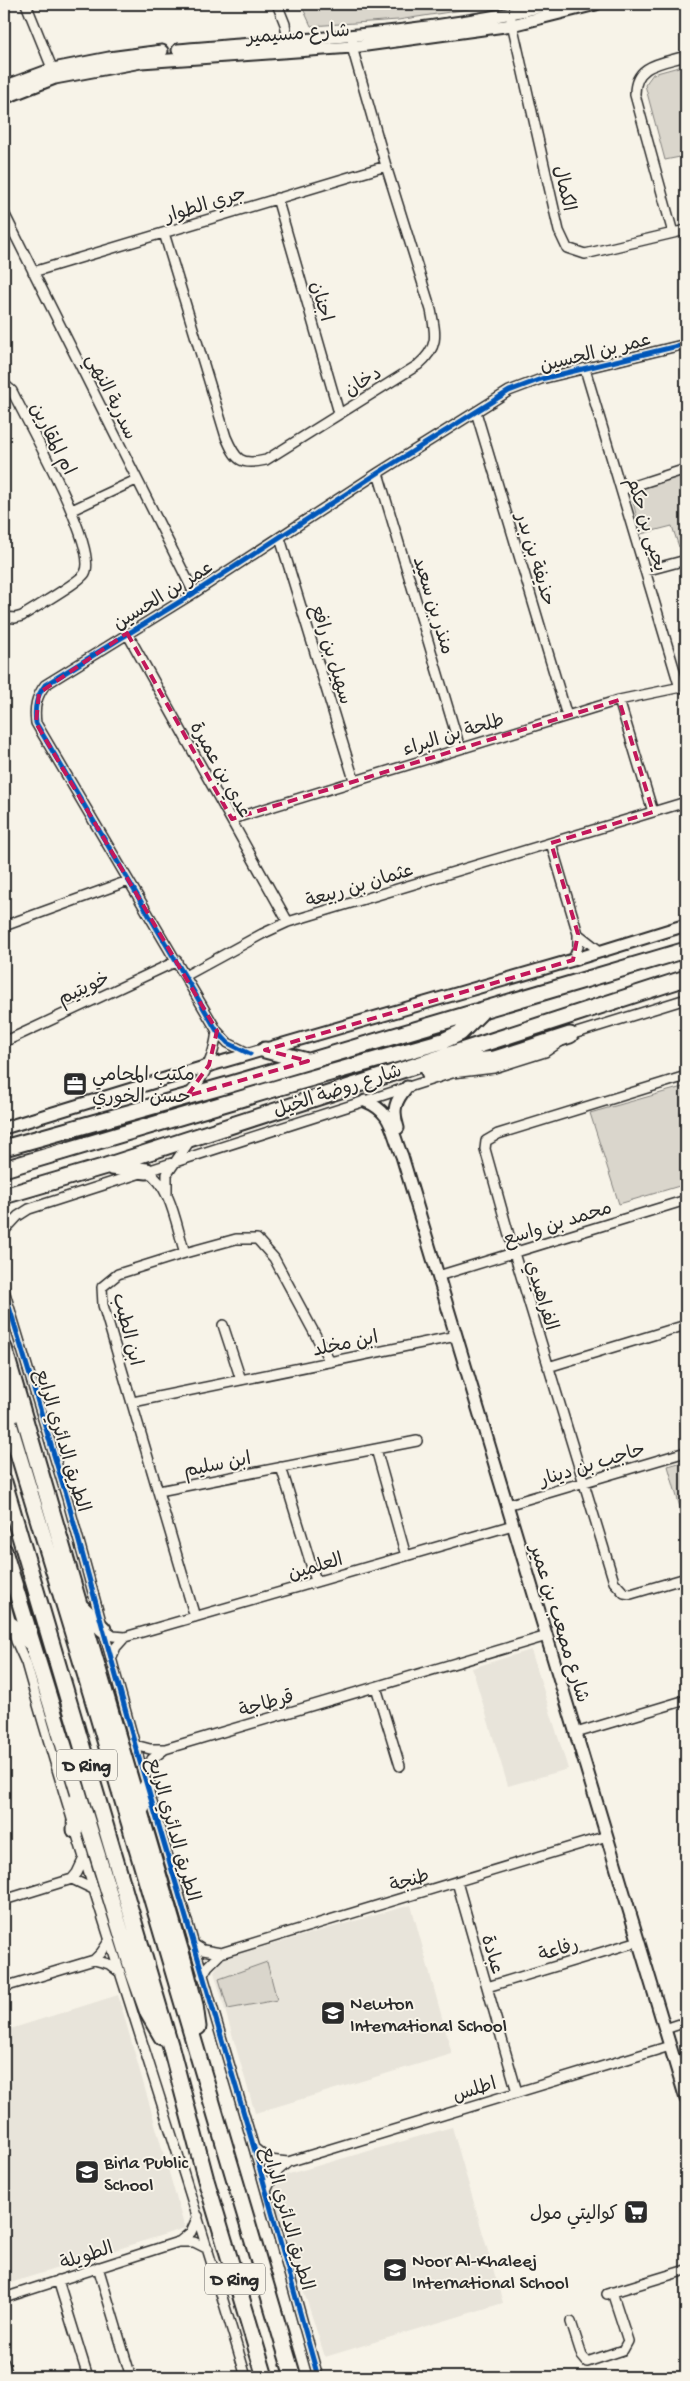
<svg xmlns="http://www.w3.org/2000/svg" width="690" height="2381" font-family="'Gochi Hand','Playpen Sans Arabic',sans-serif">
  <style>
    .built { fill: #e8e4da }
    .green { fill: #dad6cc; stroke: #82807c }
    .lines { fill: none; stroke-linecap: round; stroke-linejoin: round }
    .minor-casing { stroke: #2b2b2b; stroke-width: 12 }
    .tertiary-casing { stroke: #2b2b2b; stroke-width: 15 }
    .primary-casing { stroke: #2b2b2b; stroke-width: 19 }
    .minor { stroke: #f7f3e8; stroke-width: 9 }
    .tertiary { stroke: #f7f3e8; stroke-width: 11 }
    .primary { stroke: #f7f3e8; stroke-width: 15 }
    .cycleway-casing { stroke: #f7f3e8; stroke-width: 8 }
    .cycleway { stroke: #0057b8; stroke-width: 5 }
    .marked { fill: none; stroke: #c2185b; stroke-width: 4; stroke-dasharray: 10 6; stroke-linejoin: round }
    .labels { text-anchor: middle; stroke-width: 4; stroke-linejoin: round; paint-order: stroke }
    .shield { fill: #f7f3e8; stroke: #686764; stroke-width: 1 }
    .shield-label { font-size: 18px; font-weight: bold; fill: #2b2b2b }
    .street-label { font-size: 19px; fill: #2b2b2b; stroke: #f7f3e8 }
    .poi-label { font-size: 19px; fill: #2b2b2b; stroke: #f7f3e8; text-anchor: start }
  </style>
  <rect width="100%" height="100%" fill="#f7f3e8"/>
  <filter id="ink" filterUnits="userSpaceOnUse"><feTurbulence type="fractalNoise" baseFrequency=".02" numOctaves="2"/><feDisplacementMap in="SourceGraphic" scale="10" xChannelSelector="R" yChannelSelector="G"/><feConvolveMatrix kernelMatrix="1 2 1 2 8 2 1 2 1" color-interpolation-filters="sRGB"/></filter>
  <g filter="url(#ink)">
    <!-- built -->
    <path class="built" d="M531 1650 568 1769 508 1786 472 1668Z
      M411 1905 452 2054 255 2113 214 1972 221 1959Z
      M118 1995 185 2228 4 2285V2031Z
      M452 2127 503 2303 325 2357 272 2192 275 2178Z"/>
    <!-- green -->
    <path class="green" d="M301 4H501L398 20 311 26Z
      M686 65V174H685L680 157 665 160 645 85 653 74Z
      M686 473V544L679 547 672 526 641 534 632 498 638 488Z
      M686 1086V1184L619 1204 590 1113Z
      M686 1461V1528L668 1466Z
      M267 1962 277 2000 228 2009 219 1979Z"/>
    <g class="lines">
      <defs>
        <path id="minor" d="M26 4 54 73
          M277 4 285 24 289 47
          M511 19 559 231 567 248 585 254 686 230
          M277 198 339 413
          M4 213 194 593
          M164 233 226 437C236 460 240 466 266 460L418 365C439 347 436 335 431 310L386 166 352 47 353 37
          M673 233 635 95C634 64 662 63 686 56
          M33 272 386 166
          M585 369 680 688
          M4 384 12 391C26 420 99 548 85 573 80 582 34 608 22 616L15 618 4 617
          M476 412 567 716
          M378 473 460 748
          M621 490 686 469
          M72 510 136 480
          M280 538 354 780
          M645 571 686 560
          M127 633 288 922
          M619 700 653 812
          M232 819 619 700 686 686
          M551 843 578 934V947L573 960
          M4 926 128 881
          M578 934 601 952
          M185 976 262 934 288 922 686 802
          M4 1042 177 961
          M250 1054 228 1043 217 1031 36 723C34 708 36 697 45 685L194 593 378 473 509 391 541 379 686 344
          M686 1076 498 1134 486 1141 485 1149 514 1253 614 1582 624 1593 631 1594 686 1578
          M188 1095C206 1076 214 1056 217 1031
          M147 1171C172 1187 176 1226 185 1253
          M167 1193V1174L191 1139
          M4 1231 18 1216 29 1209 452 1073 494 1068 545 1052 570 1035 686 999
          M438 1276 686 1200
          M4 1290 67 1498 135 1745 254 2148 318 2377
          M223 1325 241 1380
          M548 1367 686 1325
          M133 1402 456 1336
          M376 1449 406 1556
          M281 1467 316 1581
          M159 1491 417 1441
          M507 1505 686 1452
          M4 1599 16 1641 26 1663C94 1903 176 2138 246 2377
          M195 1617 103 1305 102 1287 118 1274 185 1253 236 1239H257L274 1258 330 1362
          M103 1629 113 1636 125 1637 513 1525
          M111 1659 116 1647 125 1637
          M376 1687 400 1766
          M576 1733 686 1700
          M135 1745 150 1749H165L547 1636
          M144 1776 152 1759 165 1749
          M72 1879 93 1889
          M457 1882 517 2092
          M4 1900 72 1879 77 1873 84 1858
          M109 1941 101 1953 94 1960 109 1964 118 1971
          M193 1944 203 1950 221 1953 607 1836
          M202 1976 208 1966 221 1953
          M4 1987 94 1960
          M487 1987 639 1941
          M665 2029 686 2022
          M254 2148 269 2160 288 2162 670 2046
          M266 2191 274 2174 288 2162
          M179 2242 191 2232 198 2216
          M98 2267 131 2377
          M58 2280 88 2377
          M607 2294 686 2270
          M4 2298 178 2242H194L208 2249
          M571 2322 582 2356 587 2362 623 2350 628 2341 612 2292
          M4 2363 8 2377"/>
        <path id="tertiary" d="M178 50C303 39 430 34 552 4
          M4 87 53 69 109 58 162 51
          M4 98 55 78 141 62 352 47 512 25 596 4
          M365 1101C393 1112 391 1131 402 1156L686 2099
          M4 1128 204 1067 573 960 686 925
          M398 1128C392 1110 395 1101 407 1087"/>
        <path id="primary" d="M265 1050 307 1061
          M429 1072 466 1062 495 1059 570 1035
          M4 1148 228 1085 686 950
          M112 1167 147 1171
          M4 1169 284 1086 443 1041 460 1033 480 1013
          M4 1196 106 1166 686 978
          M4 1348 185 1966 195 2005 198 2027
          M4 1387 12 1415
          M4 1407 91 1693 293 2377
          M4 1482 171 2048 206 2180 265 2377
          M4 1551 134 1974 148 2013 162 2037
          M81 1607 103 1629
          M11 1625 32 1644
          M141 1810 147 1786
          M75 1830 76 1801"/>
      </defs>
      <!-- minor casing -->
      <use href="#minor" class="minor-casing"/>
      <!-- tertiary casing -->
      <use href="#tertiary" class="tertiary-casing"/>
      <!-- primary casing -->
      <use href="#primary" class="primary-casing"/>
      <!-- minor -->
      <use href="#minor" class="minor"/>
      <!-- tertiary -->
      <use href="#tertiary" class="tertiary"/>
      <!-- primary -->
      <use href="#primary" class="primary"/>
      <defs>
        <path id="cycleway" d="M250 1054 228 1043 217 1031 36 723C34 708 36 697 45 685L194 593 378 473 509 391 541 379 686 344
          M4 1290 67 1498 135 1745 254 2148 318 2377"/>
      </defs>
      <!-- cycleway casing -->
      <use href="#cycleway" class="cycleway-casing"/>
      <!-- cycleway -->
      <use href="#cycleway" class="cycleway"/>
    </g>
  </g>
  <!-- marked area -->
  <path class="marked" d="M127 633 232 819 619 700 653 812 551 843 578 934 573 960 265 1050 308 1061 187 1096 209 1065 217 1031 36 723 39 693Z"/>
  <!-- icons -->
  <defs>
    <symbol id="office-square" viewBox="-11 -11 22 22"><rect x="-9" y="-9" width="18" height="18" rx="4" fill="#2b2b2b" stroke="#f7f3e8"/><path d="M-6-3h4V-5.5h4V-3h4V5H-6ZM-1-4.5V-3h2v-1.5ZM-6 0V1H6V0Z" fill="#fff"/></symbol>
    <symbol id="school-square" viewBox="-11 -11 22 22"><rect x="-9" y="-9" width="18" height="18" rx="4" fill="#2b2b2b" stroke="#f7f3e8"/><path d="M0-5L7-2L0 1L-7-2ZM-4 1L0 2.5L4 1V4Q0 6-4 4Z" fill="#fff"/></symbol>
    <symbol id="supermarket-square" viewBox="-11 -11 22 22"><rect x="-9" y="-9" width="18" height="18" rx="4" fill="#2b2b2b" stroke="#f7f3e8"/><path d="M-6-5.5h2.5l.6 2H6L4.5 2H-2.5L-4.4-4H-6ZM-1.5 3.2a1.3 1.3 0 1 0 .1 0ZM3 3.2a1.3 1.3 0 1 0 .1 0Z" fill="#fff"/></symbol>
  </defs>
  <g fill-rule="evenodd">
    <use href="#office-square" x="61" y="1070" width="28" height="28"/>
    <use href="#school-square" x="319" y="1999" width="28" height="28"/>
    <use href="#school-square" x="73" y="2158" width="28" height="28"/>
    <use href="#supermarket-square" x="622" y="2198" width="28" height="28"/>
    <use href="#school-square" x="381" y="2256" width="28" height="28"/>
  </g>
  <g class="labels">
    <!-- shield labels -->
    <g class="shield">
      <rect x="57" y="1749.5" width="60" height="31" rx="4"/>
      <rect x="205" y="2263.5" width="60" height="31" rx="4"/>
    </g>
    <g class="shield-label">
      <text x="87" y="1771">D Ring</text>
      <text x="235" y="2285">D Ring</text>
    </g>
    <!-- street labels -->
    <g class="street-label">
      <text transform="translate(298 32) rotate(-4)" y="7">شارع مسيمير</text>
      <text transform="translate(566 188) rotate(77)" y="7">الكمال</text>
      <text transform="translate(205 203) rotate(-17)" y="7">جري الطوار</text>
      <text transform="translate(323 301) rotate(74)" y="7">اجنان</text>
      <text transform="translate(595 351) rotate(-14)" y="7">عمر بن الحسين</text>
      <text transform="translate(362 380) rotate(-31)" y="7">دخان</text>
      <text transform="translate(113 396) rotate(64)" y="7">سدرية النهي</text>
      <text transform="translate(54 438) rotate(63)" y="7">ام المقارين</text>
      <text transform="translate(648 524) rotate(73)" y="7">يحيى بن حكم</text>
      <text transform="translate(537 559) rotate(73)" y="7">حذيفة بن بدر</text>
      <text transform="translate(162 594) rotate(-32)" y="7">عمر بن الحسين</text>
      <text transform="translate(435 605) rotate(73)" y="7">منذر بن سعيد</text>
      <text transform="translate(333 654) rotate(73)" y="7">سهيل بن رافع</text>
      <text transform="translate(453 733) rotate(-17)" y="7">طلحة بن البراء</text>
      <text transform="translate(222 769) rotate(61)" y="7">عدي بن عميرة</text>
      <text transform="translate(359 884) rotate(-17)" y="7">عثمان بن ربيعة</text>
      <text transform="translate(83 987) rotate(-25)" y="7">خويتيم</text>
      <text transform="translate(337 1089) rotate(-18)" y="7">شارع روضة الخيل</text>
      <text transform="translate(557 1222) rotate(-17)" y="7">محمد بن واسع</text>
      <text transform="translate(543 1295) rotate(73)" y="7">الفراهيدي</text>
      <text transform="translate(129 1329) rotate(76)" y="7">ابن الطيب</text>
      <text transform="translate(345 1342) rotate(-12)" y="7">ابن مخلد</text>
      <text transform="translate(64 1440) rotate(73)" y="7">الطريق الدائري الرابع</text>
      <text transform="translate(217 1463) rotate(-11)" y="7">ابن سليم</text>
      <text transform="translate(592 1463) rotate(-17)" y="7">حاجب بن دينار</text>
      <text transform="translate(315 1565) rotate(-16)" y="7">العلمين</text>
      <text transform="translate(561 1623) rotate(73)" y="7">شارع مصعب بن عمير</text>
      <text transform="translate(266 1702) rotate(-16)" y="7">قرطاجة</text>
      <text transform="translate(175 1829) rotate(74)" y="7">الطريق الدائري الرابع</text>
      <text transform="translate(409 1879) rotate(-17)" y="7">طنجة</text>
      <text transform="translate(558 1948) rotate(-17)" y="7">رفاعة</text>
      <text transform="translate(494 1954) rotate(74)" y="7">عبادة</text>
      <text transform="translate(474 2088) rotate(-17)" y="7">اطلس</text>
      <text transform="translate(289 2218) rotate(74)" y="7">الطريق الدائري الرابع</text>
      <text transform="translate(86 2254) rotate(-18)" y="7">الطويلة</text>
    </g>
    <!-- poi labels -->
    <g class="poi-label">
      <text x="92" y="1080">مكتب المحامي<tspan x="92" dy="22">حسن الخوري</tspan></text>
      <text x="350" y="2009">Newton<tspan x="350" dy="22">International School</tspan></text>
      <text x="104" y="2168">Birla Public<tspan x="104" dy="22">School</tspan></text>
      <text x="618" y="2219" text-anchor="end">كواليتي مول</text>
      <text x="412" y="2266">Noor Al-Khaleej<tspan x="412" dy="22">International School</tspan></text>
    </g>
  </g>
  <!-- margin -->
  <rect width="690" height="2381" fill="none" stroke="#f7f3e8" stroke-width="20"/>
  <rect x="10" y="10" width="670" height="2361" fill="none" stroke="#2b2b2b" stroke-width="2" filter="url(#ink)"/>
</svg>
